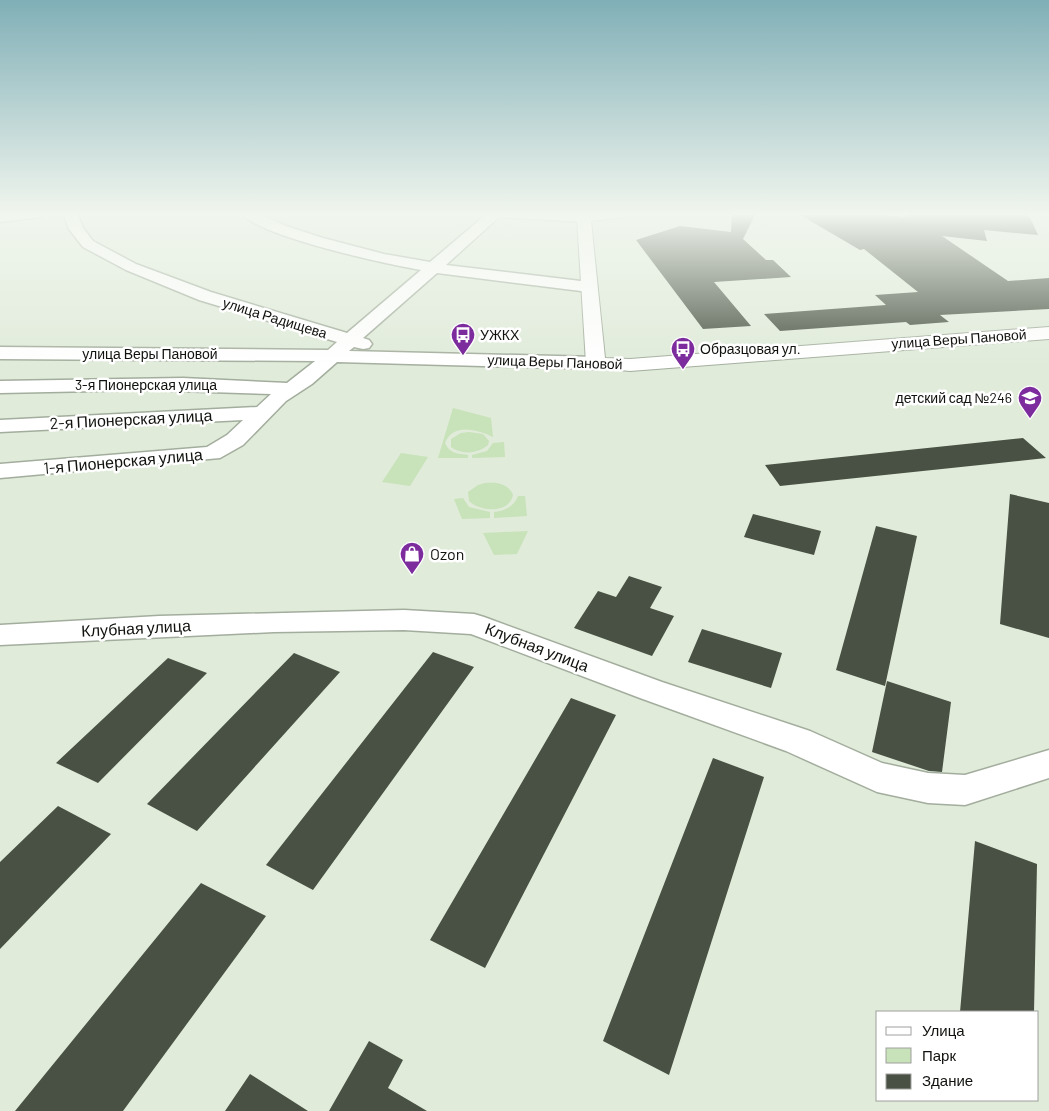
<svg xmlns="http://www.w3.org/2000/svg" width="1049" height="1111" font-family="Barlow,sans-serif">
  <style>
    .green { fill: #c8e2b9 }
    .building { fill: #485143 }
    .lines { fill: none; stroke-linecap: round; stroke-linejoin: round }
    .minor-casing { stroke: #a3ad9d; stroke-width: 3 }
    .tertiary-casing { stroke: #a3ad9d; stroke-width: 2 }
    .minor { fill: #fff; fill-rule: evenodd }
    .tertiary { fill: #fff; fill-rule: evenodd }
    .labels { text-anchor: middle; stroke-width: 5; stroke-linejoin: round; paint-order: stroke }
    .far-street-label { font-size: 14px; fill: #0f120d; stroke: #fff }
    .far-poi-label { font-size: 14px; fill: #0f120d; stroke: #fff; text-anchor: start }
    .street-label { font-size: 16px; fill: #0f120d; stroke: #fff }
    .poi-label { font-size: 16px; fill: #0f120d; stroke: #fff; text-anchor: start }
  </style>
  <rect width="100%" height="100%" fill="#e0ebda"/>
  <!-- green -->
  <path class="green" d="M453 408 491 418 493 437C479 430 453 422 445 443 449 453 458 454 468 455V458H438Z
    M469 432 483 434 489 441 488 445C477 454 462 455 451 447V439L461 433Z
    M504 442 505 457 472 458V455L487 451 493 443Z
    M401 453 428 457 410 486 382 482Z
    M485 483C496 482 508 483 513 495 509 514 481 512 469 501L468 492 478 485Z
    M518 496H525L527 516 494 518V512C504 511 514 507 518 496Z
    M463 498 469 507 490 512V518L462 519 454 499Z
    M528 531 517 554 494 555 483 533Z"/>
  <!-- building -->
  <path class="building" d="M732 213H756L743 239 766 260H773L791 277 714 282 751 326 703 329 636 240 680 226 731 232Z
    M797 213H863L905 217 906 213H1028L1038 235 984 230 987 241 942 236 1008 281 1049 278V309L940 315 949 322 910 325 906 322 780 331 764 314 886 305 875 295 918 292 864 249 860 250Z
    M1023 438 1046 458 780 486 765 465Z
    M1010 494 1049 503V638L1000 624Z
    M753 514 821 531 814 555 744 537Z
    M876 526 917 536 885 686 836 670Z
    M629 576 662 587 650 608 674 616 652 656 574 628 598 591 616 597Z
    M702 629 782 653 771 688 688 662Z
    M433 652 474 667 313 890 266 865Z
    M294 653 340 672 197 831 147 804Z
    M168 658 207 673 98 783 56 763Z
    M887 681 951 702 942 772 929 771 872 752Z
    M571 698 616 715 485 968 430 940Z
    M713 758 764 777 669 1075 603 1041Z
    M58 806 111 834 0 949V862Z
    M975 841 1037 864 1034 1012H960Z
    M201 883 266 916 123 1111H15Z
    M369 1041 403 1060 388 1088 427 1111H329Z
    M250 1074 308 1111H225Z"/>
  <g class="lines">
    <defs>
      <path id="minor" d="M46 213 40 217 0 222V214Z
        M63 213H77L83 228 93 241 136 264 211 292 347 333 421 270C387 264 260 237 241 213H257L286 226 323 238 384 254 430 262 488 213H589L591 218 584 222 499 217 446 265 589 282 595 284 597 287 595 290 589 292 437 273 363 338 369 340 372 344 369 348 363 349 354 347 349 351 596 357 603 359 606 363 603 367 596 369 337 362 312 384 286 401 243 445 220 458 0 478V464L207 447 227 435 243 420 0 432V420L257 407 271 394 146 390 0 393V381L183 378 287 383 315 361 0 359V347L328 350 337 342 199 300 126 270 83 247 69 229Z
        M404 610 474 614 484 617 662 682 810 731 882 763 928 773 965 775 1049 750V778L965 805 928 803 877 792 786 751 640 698 471 634 404 630 274 632 0 645V625L159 616Z"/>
      <path id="tertiary" d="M588 213H633L626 217 591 221 605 358 630 359 1049 327V339L630 371 589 367 586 363 577 218 579 215Z"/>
    </defs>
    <!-- minor casing -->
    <use href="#minor" class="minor-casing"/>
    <!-- tertiary casing -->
    <use href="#tertiary" class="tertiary-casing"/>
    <!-- minor -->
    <use href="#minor" class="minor"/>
    <!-- tertiary -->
    <use href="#tertiary" class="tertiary"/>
  </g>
  <!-- sky -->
  <linearGradient id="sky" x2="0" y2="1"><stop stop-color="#80afb7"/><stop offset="0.58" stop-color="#f1f6ee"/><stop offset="1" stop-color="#f1f6ee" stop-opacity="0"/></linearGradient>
  <rect width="1049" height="369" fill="url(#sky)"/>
  <!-- icons -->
  <defs>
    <symbol id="bus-pin" viewBox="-11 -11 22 30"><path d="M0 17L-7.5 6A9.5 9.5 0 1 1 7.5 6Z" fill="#7c2c9d" stroke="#fff"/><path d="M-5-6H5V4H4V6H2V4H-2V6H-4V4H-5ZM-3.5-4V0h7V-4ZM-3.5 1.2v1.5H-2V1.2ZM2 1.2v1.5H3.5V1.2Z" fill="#fff"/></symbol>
    <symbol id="school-pin" viewBox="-11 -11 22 30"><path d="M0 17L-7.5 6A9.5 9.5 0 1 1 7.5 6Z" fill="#7c2c9d" stroke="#fff"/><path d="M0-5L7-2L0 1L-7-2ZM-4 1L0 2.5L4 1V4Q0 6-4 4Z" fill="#fff"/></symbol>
    <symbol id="shop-pin" viewBox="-11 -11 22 30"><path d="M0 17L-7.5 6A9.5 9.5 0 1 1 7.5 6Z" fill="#7c2c9d" stroke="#fff"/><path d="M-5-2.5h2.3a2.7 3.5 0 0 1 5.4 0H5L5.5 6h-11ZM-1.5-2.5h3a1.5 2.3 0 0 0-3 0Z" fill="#fff"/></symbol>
  </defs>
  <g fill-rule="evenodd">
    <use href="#bus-pin" x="449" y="321" width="28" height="38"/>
    <use href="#bus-pin" x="669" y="335" width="28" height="38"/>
    <use href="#school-pin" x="1016" y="384" width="28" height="38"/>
    <use href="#shop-pin" x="398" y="540" width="28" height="38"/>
  </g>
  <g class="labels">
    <!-- far-street labels -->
    <g class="far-street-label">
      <text transform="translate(275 318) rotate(17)" y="5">улица Радищева</text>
      <text transform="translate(959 339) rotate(-4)" y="5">улица Веры Пановой</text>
      <text x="150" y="359">улица Веры Пановой</text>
      <text transform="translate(555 362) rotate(2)" y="5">улица Веры Пановой</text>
      <text x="146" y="390">3-я Пионерская улица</text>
    </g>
    <!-- far-poi labels -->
    <g class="far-poi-label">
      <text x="480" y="340">УЖКХ</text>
      <text x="700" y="354">Образцовая ул.</text>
      <text x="1012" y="403" text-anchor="end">детский сад №246</text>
    </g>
    <!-- street labels -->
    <g class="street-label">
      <text transform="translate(131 419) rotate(-3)" y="6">2-я Пионерская улица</text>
      <text transform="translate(123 461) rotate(-5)" y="6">1-я Пионерская улица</text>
      <text transform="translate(136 628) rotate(-3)" y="6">Клубная улица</text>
      <text transform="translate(537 647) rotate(21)" y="6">Клубная улица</text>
    </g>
    <!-- poi labels -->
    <g class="poi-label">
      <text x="430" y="560">Ozon</text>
    </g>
  </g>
  <!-- legend -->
  <rect x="876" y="1011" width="162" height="90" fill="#ffffff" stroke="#9fa09e"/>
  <rect x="886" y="1027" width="25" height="8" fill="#ffffff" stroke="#9fa09e"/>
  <text x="922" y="1036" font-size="15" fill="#0f120d">Улица</text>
  <rect x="886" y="1048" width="25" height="15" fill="#c8e2b9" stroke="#9fa09e"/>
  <text x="922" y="1061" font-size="15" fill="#0f120d">Парк</text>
  <rect x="886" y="1074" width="25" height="15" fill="#485143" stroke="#9fa09e"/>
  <text x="922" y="1086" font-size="15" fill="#0f120d">Здание</text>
</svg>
